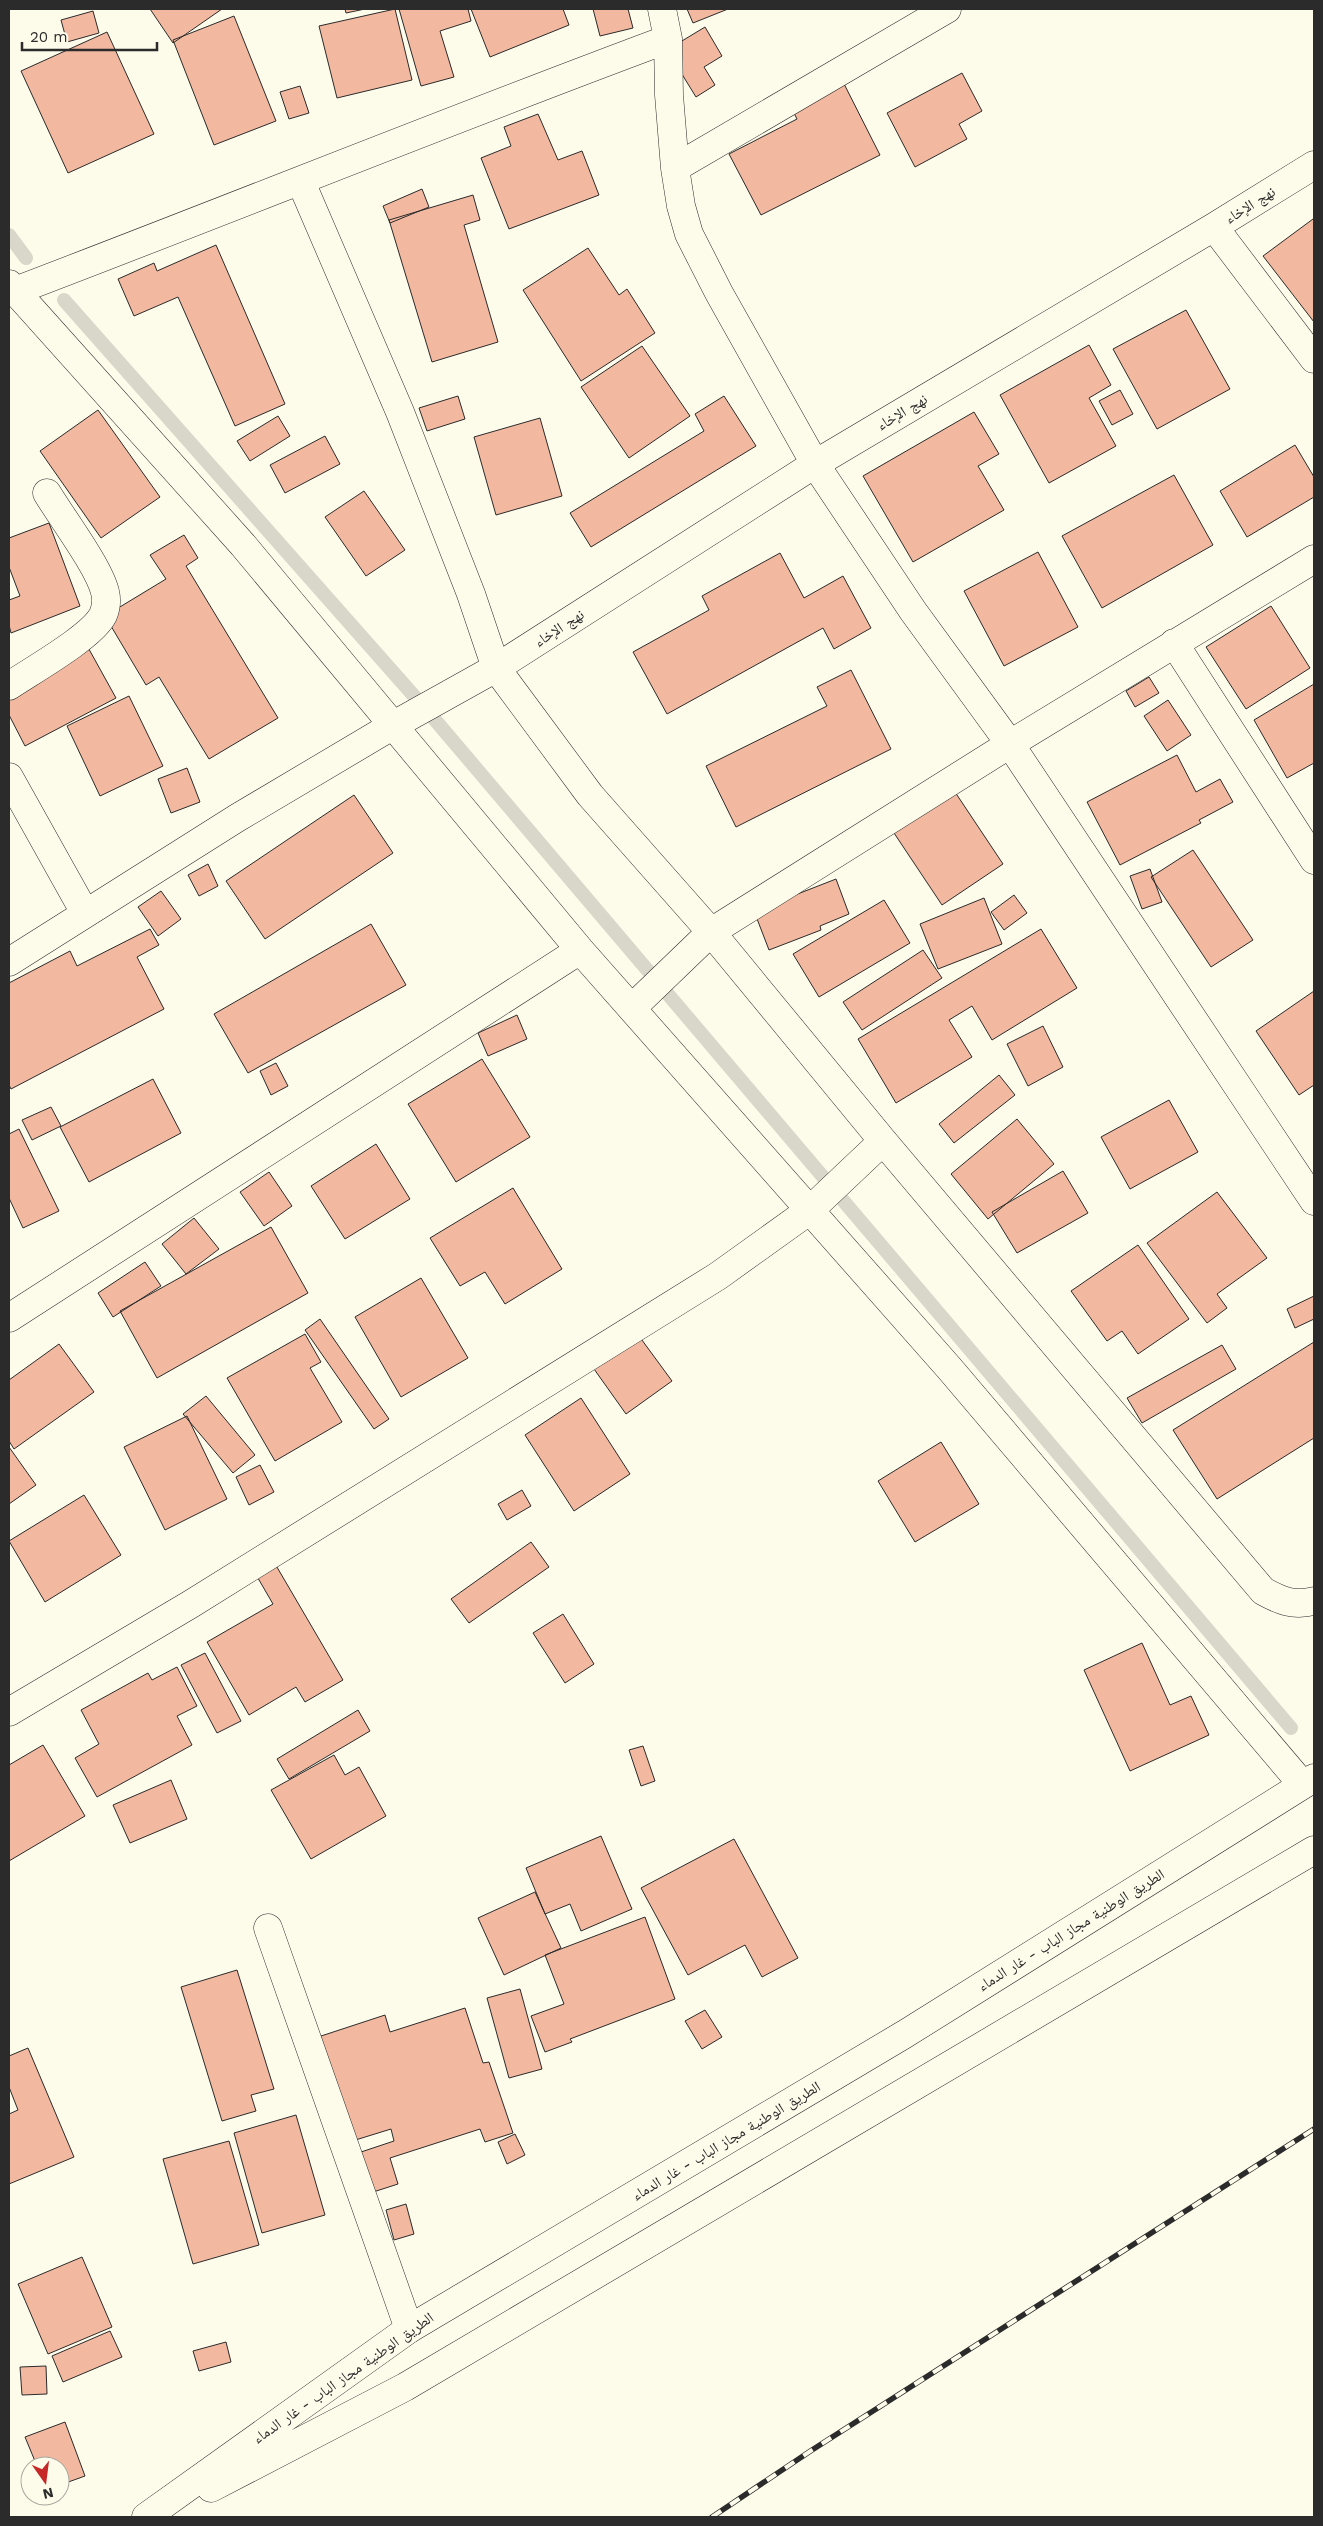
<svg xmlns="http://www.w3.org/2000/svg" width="1323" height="2526" font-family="'Work Sans','Noto Naskh Arabic',sans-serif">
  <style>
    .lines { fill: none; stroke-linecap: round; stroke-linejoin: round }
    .stream { stroke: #d8d7c9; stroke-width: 14 }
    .building { fill: #f2b8a0; stroke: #2b2b2b }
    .street-casing { stroke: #2b2b2b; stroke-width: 29 }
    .primary-casing { stroke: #2b2b2b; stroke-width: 29 }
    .street { stroke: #fdfbea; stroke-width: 28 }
    .primary { stroke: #fdfbea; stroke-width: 28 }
    .rail-casing { stroke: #2b2b2b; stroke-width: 5.5 }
    .rail { stroke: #fdfbea; stroke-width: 4; stroke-dasharray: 11; stroke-linecap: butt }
    .labels { text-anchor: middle; stroke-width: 4; stroke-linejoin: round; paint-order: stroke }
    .street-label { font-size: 15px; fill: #2b2b2b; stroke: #fdfbea }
  </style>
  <rect width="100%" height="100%" fill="#fdfbea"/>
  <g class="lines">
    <!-- stream -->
    <path class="stream" d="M9 235 26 258
      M64 300 430 714 1291 1728"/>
  </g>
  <!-- building -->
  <path class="building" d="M150 9H222L173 43Z
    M345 9H365L346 13Z
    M395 9 412 80 337 98 319 26Z
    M399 9H468L471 21 440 31 454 77 421 86Z
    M471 9H563L569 25 490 57Z
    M593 9H628L633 28 600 36Z
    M687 9H728L693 23Z
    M93 11 99 33 67 42 61 20Z
    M234 16 276 121 214 145 173 40Z
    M705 27 722 56 704 67 715 85 696 97 667 50Z
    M107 32 154 134 68 173 21 71Z
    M836 68 880 155 761 215 729 154 797 119 784 94Z
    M962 73 982 111 959 124 967 139 915 167 887 113Z
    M300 86 309 113 289 119 280 92Z
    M538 114 558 160 582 151 599 195 509 229 481 158 511 146 504 127Z
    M422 189 429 207 390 223 383 206Z
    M473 195 480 220 464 225 498 342 432 362 389 220Z
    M1313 219 1314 220V322L1263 256Z
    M216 245 285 404 235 426 178 297 134 316 118 279 154 263 157 271Z
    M588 248 619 295 627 289 655 333 581 381 523 290Z
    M1186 310 1230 389 1157 429 1113 349Z
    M1089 345 1111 385 1089 398 1116 446 1049 483 1000 395Z
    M642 346 690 416 629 458 581 387Z
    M1120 390 1133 414 1112 425 1099 401Z
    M458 396 465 419 427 431 419 408Z
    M724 396 756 446 591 547 570 513 704 431 695 414Z
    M98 410 160 497 101 538 40 451Z
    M974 412 999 454 978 466 1004 510 913 562 863 476Z
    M278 416 290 436 250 461 237 441Z
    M540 418 562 496 496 515 474 437Z
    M325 436 340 464 285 493 270 465Z
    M1295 445 1314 477V497L1247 537 1220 491Z
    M1174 475 1213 545 1102 608 1062 536Z
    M364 491 405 550 366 576 325 517Z
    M49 523 80 606 11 633 9 625V600L20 596 9 567V538Z
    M184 535 198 558 186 566 278 718 209 759 159 677 146 685 105 616 166 579 150 555Z
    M1038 552 1078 627 1004 666 964 591Z
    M780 553 804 598 843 576 871 628 834 649 823 628 667 714 633 652 709 610 702 596Z
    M1271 606 1310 668 1246 709 1206 647Z
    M85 642 116 698 25 746 9 715V682Z
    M851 670 891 749 736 827 706 766 827 706 817 687Z
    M1149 677 1159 693 1135 707 1126 691Z
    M1314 684V763L1287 778 1254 720Z
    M129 696 163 766 100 796 67 726Z
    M1168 700 1191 735 1167 751 1144 716Z
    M1177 755 1196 792 1220 779 1233 802 1199 820 1201 823 1120 865 1087 802Z
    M187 768 200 802 171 813 158 779Z
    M955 792 1003 864 942 905 894 833Z
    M354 795 393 853 265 939 226 881Z
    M1193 850 1253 940 1211 967 1151 877Z
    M208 864 218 886 199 896 188 875Z
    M1150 869 1162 902 1142 909 1130 876Z
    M836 879 849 914 820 926 821 930 769 950 754 911Z
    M161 891 181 919 158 936 138 907Z
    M1014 895 1027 913 1004 930 991 912Z
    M984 898 1002 944 938 969 920 924Z
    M884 900 910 943 819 997 793 954Z
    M371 924 406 985 248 1073 214 1014Z
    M150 929 159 945 137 957 164 1009 11 1089 9 1085V983L70 951 77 966Z
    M1041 929 1077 988 992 1040 972 1006 949 1020 972 1057 896 1103 858 1039Z
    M923 950 942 978 862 1030 843 1002Z
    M1314 991V1085L1299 1095 1256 1031Z
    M517 1015 527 1039 488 1056 478 1033Z
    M1043 1026 1063 1067 1028 1086 1007 1044Z
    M482 1059 530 1137 456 1182 408 1104Z
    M276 1063 288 1086 271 1095 260 1071Z
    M999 1075 1015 1095 954 1143 939 1124Z
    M153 1079 181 1133 89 1182 60 1127Z
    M1169 1100 1198 1152 1130 1189 1101 1137Z
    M51 1107 61 1126 32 1140 22 1120Z
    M1017 1119 1054 1164 988 1219 951 1174Z
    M19 1129 59 1211 23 1228 9 1198V1134Z
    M376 1144 410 1199 345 1239 311 1186Z
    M1063 1171 1088 1213 1017 1253 992 1212Z
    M269 1172 292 1206 264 1226 240 1192Z
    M513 1188 562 1269 505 1304 485 1272 460 1286 430 1238Z
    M1217 1192 1267 1258 1217 1294 1227 1308 1207 1323 1147 1243Z
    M194 1218 219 1249 186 1274 162 1244Z
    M271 1227 308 1293 157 1378 120 1311Z
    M1138 1245 1189 1319 1138 1354 1122 1331 1107 1341 1071 1291Z
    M145 1262 161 1286 113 1317 98 1293Z
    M421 1278 468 1358 401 1397 355 1317Z
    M1314 1296V1319L1295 1328 1287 1309Z
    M320 1319 389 1419 374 1429 305 1330Z
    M305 1334 321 1362 310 1368 342 1422 275 1461 227 1378Z
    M639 1336 672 1381 626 1414 594 1369Z
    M1314 1342V1438L1217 1499 1173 1430Z
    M59 1344 94 1392 14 1449 9 1441V1380Z
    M1222 1345 1236 1369 1142 1423 1127 1398Z
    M206 1396 255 1455 233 1473 183 1414Z
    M581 1398 630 1474 574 1511 525 1435Z
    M187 1416 227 1499 165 1530 124 1447Z
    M941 1442 979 1504 915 1542 878 1481Z
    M9 1447 36 1485 9 1504Z
    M260 1465 274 1492 249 1505 236 1477Z
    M522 1490 531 1506 507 1520 498 1504Z
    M84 1495 121 1555 45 1602 9 1541Z
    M531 1542 549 1567 469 1623 451 1599Z
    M274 1562 343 1680 305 1702 296 1687 249 1715 207 1642 273 1604 255 1573Z
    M563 1614 594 1664 565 1683 533 1633Z
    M1142 1643 1170 1705 1191 1696 1209 1735 1130 1771 1084 1670Z
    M205 1653 241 1721 217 1733 181 1665Z
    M177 1667 197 1706 177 1716 192 1745 97 1797 75 1758 99 1744 81 1710 148 1673 152 1680Z
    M358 1710 370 1731 289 1779 277 1759Z
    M43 1745 85 1816 9 1861V1765Z
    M643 1746 655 1781 641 1786 629 1750Z
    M334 1755 345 1775 359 1767 386 1816 311 1859 271 1790Z
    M171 1780 187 1819 130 1843 113 1805Z
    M601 1836 632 1909 581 1931 570 1904 545 1914 526 1868Z
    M734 1839 798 1958 762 1977 745 1945 688 1975 641 1888Z
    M535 1892 561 1948 504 1975 478 1918Z
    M645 1917 675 1999 570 2039 572 2042 545 2052 531 2016 564 2004 545 1955Z
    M237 1970 274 2089 251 2095 256 2111 222 2121 181 1987Z
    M520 1989 542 2069 509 2078 487 1998Z
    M465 2008 483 2063 489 2062 513 2133 485 2142 480 2129 390 2158 398 2184 367 2194 355 2154 394 2141 391 2129 349 2142 315 2038 385 2015 390 2032Z
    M705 2010 722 2037 702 2049 685 2021Z
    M28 2048 74 2157 9 2184V2114L18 2110 9 2087V2056Z
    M296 2115 325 2215 262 2233 234 2133Z
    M515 2134 525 2155 507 2164 498 2142Z
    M229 2141 259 2245 193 2264 163 2159Z
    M406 2204 414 2234 394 2240 386 2210Z
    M82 2257 112 2327 48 2354 18 2284Z
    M110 2331 122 2357 63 2382 52 2356Z
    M226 2342 231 2362 199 2371 193 2351Z
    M46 2366 47 2394 22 2395 20 2367Z
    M65 2422 85 2476 60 2485V2466H37L25 2437Z"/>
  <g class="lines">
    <defs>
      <path id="street" d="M662 9 668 39 669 95 675 168 681 206 689 234 719 293 815 464 913 611 1010 744 1314 1201
        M675 168 947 9
        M301 182 400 412 471 594 496 668 590 795 711 932 883 1141 1263 1591C1281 1601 1293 1606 1314 1601
        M1214 227 1314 359
        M9 284 243 545 580 950 950 1369 1302 1784
        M15 291C233 208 450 120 668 39
        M1174 643 1314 860
        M9 686C31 671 92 637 103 615 106 608 107 600 105 592 99 567 62 518 47 493
        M9 777 85 913
        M9 962 237 818 392 726 496 668 815 464 1214 227 1314 165
        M632 1008 711 932 1010 744 1314 559
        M9 1318 580 950
        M9 1712 191 1604 718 1276 810 1210 883 1141
        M268 1928 409 2329"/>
      <path id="primary" d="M211 2488 405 2387 1314 1850
        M146 2517 409 2329 905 2034 1314 1778"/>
    </defs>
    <!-- street casing -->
    <use href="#street" class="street-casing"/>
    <!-- primary casing -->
    <use href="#primary" class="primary-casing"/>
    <!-- street -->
    <use href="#street" class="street"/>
    <!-- primary -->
    <use href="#primary" class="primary"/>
    <defs>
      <path id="rail" d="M712 2517 812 2450 1314 2129"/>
    </defs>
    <!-- rail casing -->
    <use href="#rail" class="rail-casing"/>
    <!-- rail -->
    <use href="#rail" class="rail"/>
  </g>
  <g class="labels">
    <!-- street labels -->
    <g class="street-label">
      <text transform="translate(1250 205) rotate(-32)" y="5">نهج الإخاء</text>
      <text transform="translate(902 412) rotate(-31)" y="5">نهج الإخاء</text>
      <text transform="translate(559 628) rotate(-33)" y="5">نهج الإخاء</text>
      <text transform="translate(1071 1930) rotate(-32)" y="5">الطريق الوطنية مجاز الباب - غار الدماء</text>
      <text transform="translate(726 2141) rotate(-31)" y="5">الطريق الوطنية مجاز الباب - غار الدماء</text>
      <text transform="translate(343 2378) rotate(-35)" y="5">الطريق الوطنية مجاز الباب - غار الدماء</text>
    </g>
  </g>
  <!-- border -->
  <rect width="1323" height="2526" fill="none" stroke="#2b2b2b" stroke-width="20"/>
  <!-- north arrow -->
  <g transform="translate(45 2481) rotate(166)"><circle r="24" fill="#fdfbea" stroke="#a9a89e"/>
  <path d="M0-4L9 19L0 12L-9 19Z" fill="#c62828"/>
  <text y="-8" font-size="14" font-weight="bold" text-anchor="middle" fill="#2b2b2b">N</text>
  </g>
  <!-- scale -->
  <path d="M22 42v8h135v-8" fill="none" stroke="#2b2b2b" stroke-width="2.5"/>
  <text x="30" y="42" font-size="15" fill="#2b2b2b" stroke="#fdfbea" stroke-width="4" paint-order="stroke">20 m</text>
</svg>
